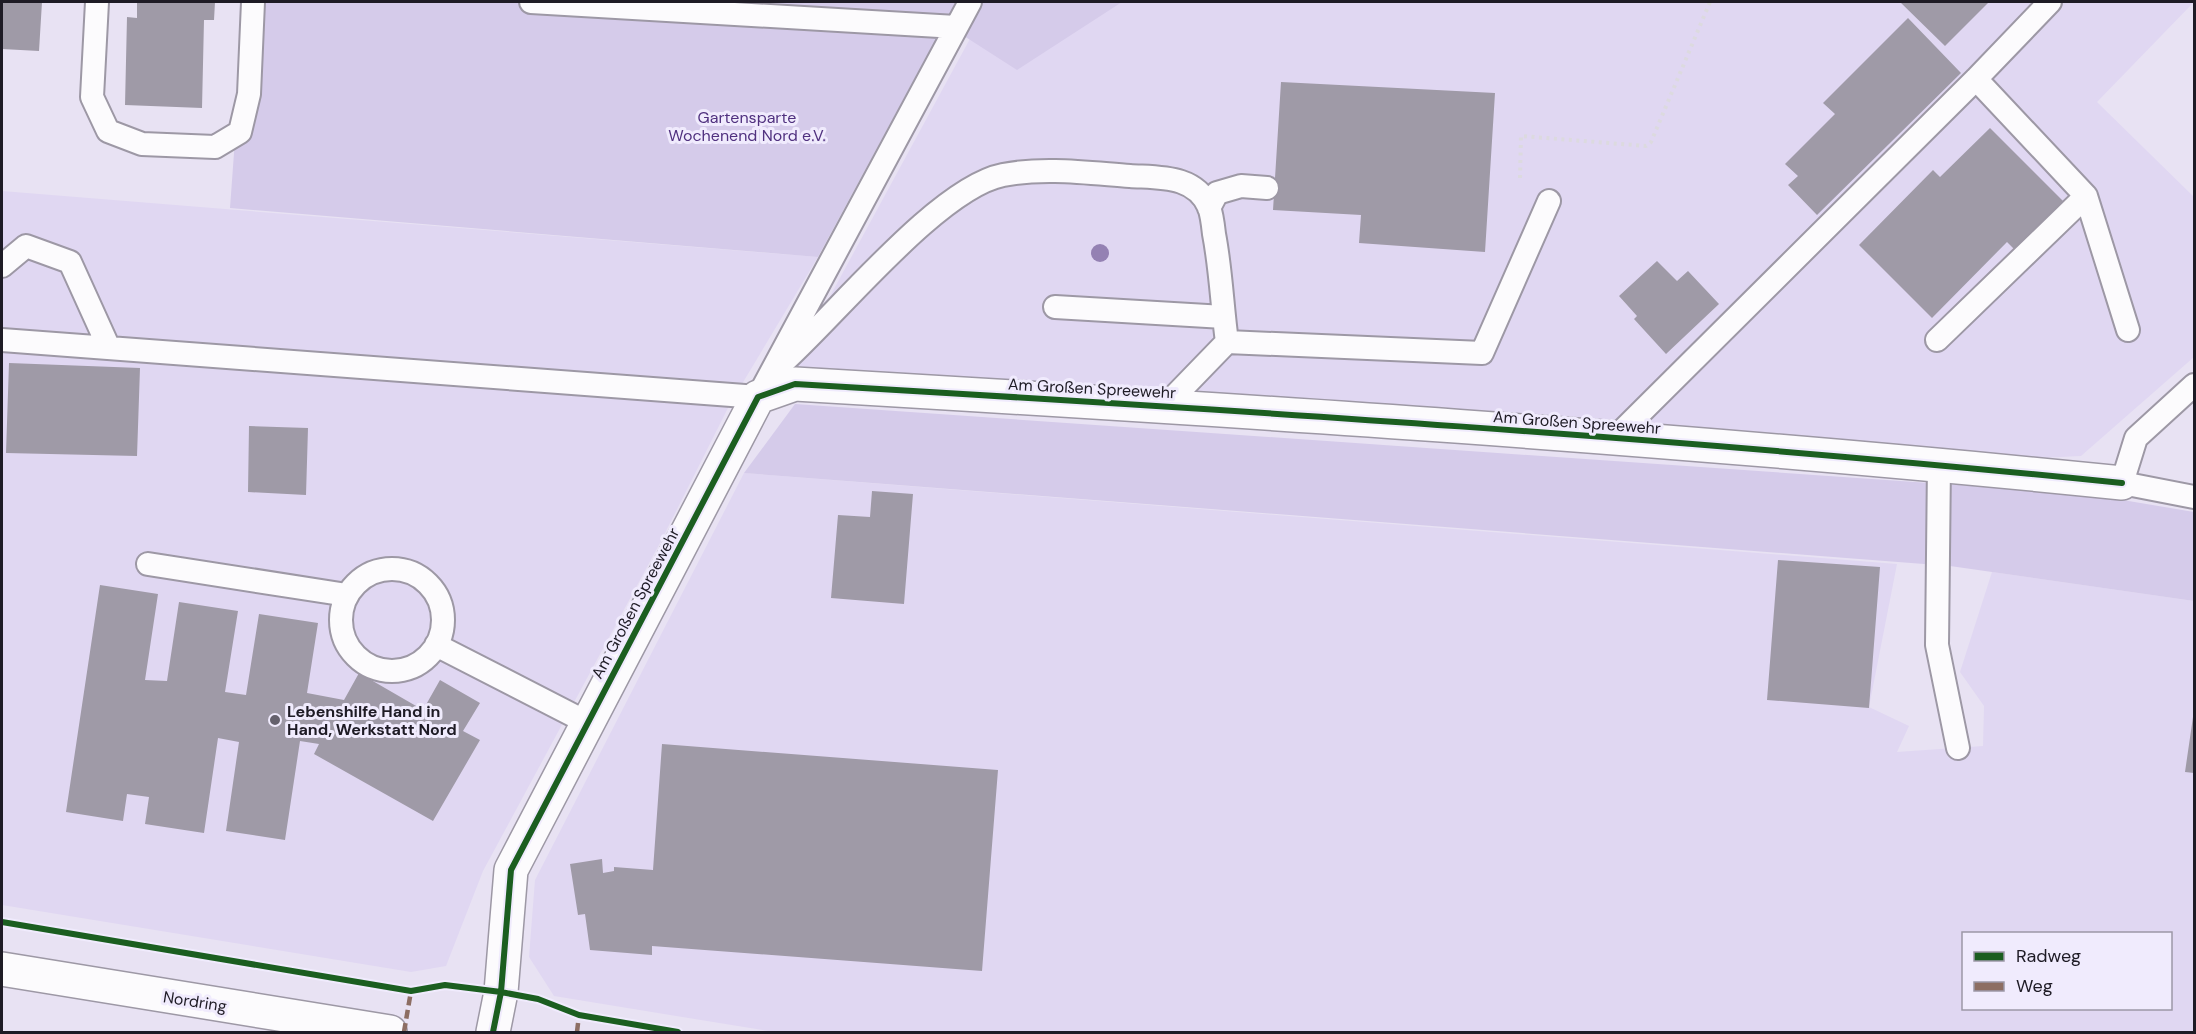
<svg xmlns="http://www.w3.org/2000/svg" width="2196" height="1034" font-family="'DM Sans',sans-serif">
  <style>
    .built { fill: #e0d7f2; fill-rule: evenodd }
    .green { fill: #d5cbea }
    .building { fill: #9f9aa7 }
    .lines { fill: none; stroke-linecap: round; stroke-linejoin: round }
    .lane-casing { stroke: #9d98a5; stroke-width: 26 }
    .street-casing { stroke: #9d98a5; stroke-width: 36 }
    .secondary-casing { stroke: #9d98a5; stroke-width: 36 }
    .path { stroke: #dcdadf; stroke-width: 4; stroke-dasharray: 3 4.5; stroke-linecap: butt }
    .lane { stroke: #fcfbfd; stroke-width: 22 }
    .street { stroke: #fcfbfd; stroke-width: 33 }
    .secondary { stroke: #fcfbfd; stroke-width: 33 }
    .quiet { stroke: #8d6e63; stroke-width: 4.5; stroke-dasharray: 9 4.5; stroke-linecap: butt }
    .cycleway-casing { stroke: #f0ebfd; stroke-width: 10 }
    .cycleway { stroke: #1b5e20; stroke-width: 6 }
    .tree { fill: #9481b3 }
    .poi-dot { fill: #65616d; stroke: #f0ebfd; stroke-width: 2 }
    .labels { text-anchor: middle; stroke-width: 6; stroke-linejoin: round; paint-order: stroke }
    .park-label { font-size: 16px; fill: #50317f; stroke: #f0ebfd }
    .street-label { font-size: 16px; fill: #1e1b25; stroke: #f0ebfd }
    .poi-label { font-size: 16px; font-weight: bold; fill: #1e1b25; stroke: #f0ebfd; text-anchor: start }
  </style>
  <rect width="100%" height="100%" fill="#e8e2f3"/>
  <!-- built -->
  <path class="built" d="M990 2H2194L2097 102 2194 197V357L2081 456 2039 458 791 368Z
    M2 191 818 257 730 404 660 543 483 871 446 966 411 972 2 905Z
    M744 473 1897 564 1869 707 1909 726 1897 752 1983 746 1984 706 1960 672 1992 572 2194 601V1032H774L554 996 529 957 535 880ZM1964 934H2170V1008H1964Z"/>
  <!-- green -->
  <path class="green" d="M245 2H956L818 257 230 208Z
    M983 2H1122L1017 70 964 36Z
    M795 404 2087 494 2194 512V601L1950 566 744 473Z"/>
  <!-- building -->
  <path class="building" d="M2 2H42L39 51 2 49Z
    M137 2H215L214 20H204L202 108 125 105 127 17 137 18Z
    M1900 2H1989L1945 46Z
    M1908 18 1961 73 1817 215 1788 185 1798 176 1785 164 1835 114 1823 103Z
    M1281 82 1495 93 1485 252 1359 243 1361 215 1273 210Z
    M1990 128 2064 202 2015 250 2007 242 1932 318 1859 245 1933 170 1940 177Z
    M1657 261 1677 281 1688 271 1719 304 1666 354 1634 319 1637 316 1619 296Z
    M9 363 140 368 137 456 6 453Z
    M249 426 308 428 306 495 248 492Z
    M872 491 913 494 904 604 831 598 838 515 870 517Z
    M1778 560 1880 567 1869 708 1767 700Z
    M100 585 158 594 145 680 167 681 179 602 238 611 225 692 246 695 259 614 318 623 307 693 344 700 359 673 423 710 440 680 480 703 463 731 480 740 433 821 314 754 319 744 300 741 285 840 226 831 239 742 218 738 204 833 145 824 149 797 127 794 123 821 66 812Z
    M2193 717H2194V773L2185 772Z
    M662 744 998 770 982 971 652 946V955L590 950 585 914 578 915 570 864 602 859 603 873 614 871V867L653 870Z"/>
  <g class="lines">
    <defs>
      <path id="lane" d="M97 2 92 97 108 131 142 144 215 147 240 132 249 94 253 2
        M531 2 956 27
        M1976 79 2086 196 2128 330
        M1209 208 1217 193 1241 186 1267 188
        M2 266 26 246 70 262 109 348
        M1055 307 1224 317
        M2 340 758 397 970 2
        M1937 340 2086 196
        M779 366C833 319 937 188 1003 175 1044 167 1088 173 1130 176 1160 178 1195 175 1209 207 1212 215 1213 225 1214 234 1221 270 1222 306 1227 342
        M2194 385 2136 438 2122 483 2194 497
        M1165 406 1227 342 1482 353 1549 201
        M1615 438 1976 79 2050 2
        M1939 464 1937 645 1958 748
        M148 564 347 595
        M341 620a51 51 0 1 1 102 0a51 51 0 1 1-102 0Z
        M436 645 588 723"/>
      <path id="street" d="M493 1032 501 992 511 870 758 397 795 384C1238 410 1681 438 2122 483"/>
      <path id="secondary" d="M2 969 390 1032"/>
    </defs>
    <!-- lane casing -->
    <use href="#lane" class="lane-casing"/>
    <!-- street casing -->
    <use href="#street" class="street-casing"/>
    <!-- secondary casing -->
    <use href="#secondary" class="secondary-casing"/>
    <!-- path -->
    <path class="path" d="M1520 178 1521 136 1646 146 1651 142 1710 2"/>
    <!-- lane -->
    <use href="#lane" class="lane"/>
    <!-- street -->
    <use href="#street" class="street"/>
    <!-- secondary -->
    <use href="#secondary" class="secondary"/>
    <!-- quiet -->
    <path class="quiet" d="M404 1032 411 991
      M577 1032 579 1015"/>
    <defs>
      <path id="cycleway" d="M2 922 411 991 445 985 501 992 538 999 579 1015 678 1032
        M493 1032 501 992 511 870 758 397 795 384C1238 410 1681 438 2122 483"/>
    </defs>
    <!-- cycleway casing -->
    <use href="#cycleway" class="cycleway-casing"/>
    <!-- cycleway -->
    <use href="#cycleway" class="cycleway"/>
  </g>
  <!-- trees -->
  <circle class="tree" cx="1100" cy="253" r="9"/>
  <!-- markers -->
  <circle class="poi-dot" cx="275" cy="720" r="6"/>
  <g class="labels">
    <!-- park labels -->
    <g class="park-label">
      <text x="747" y="123">Gartensparte<tspan x="747" dy="18">Wochenend Nord e.V.</tspan></text>
    </g>
    <!-- street labels -->
    <g class="street-label">
      <text transform="translate(1092 388) rotate(3)" y="6">Am Großen Spreewehr</text>
      <text transform="translate(1577 422) rotate(4)" y="6">Am Großen Spreewehr</text>
      <text transform="translate(635 603) rotate(-62)" y="6">Am Großen Spreewehr</text>
      <text transform="translate(195 1001) rotate(9)" y="6">Nordring</text>
    </g>
    <!-- poi labels -->
    <g class="poi-label">
      <text x="287" y="717">Lebenshilfe Hand in<tspan x="287" dy="18">Hand, Werkstatt Nord</tspan></text>
    </g>
  </g>
  <!-- border -->
  <rect width="2196" height="1034" fill="none" stroke="#1e1b25" stroke-width="6"/>
  <!-- legend -->
  <rect x="1962" y="932" width="210" height="78" fill="#f0ebfd" stroke="#9c98a7" stroke-width="1.5"/>
  <rect x="1974" y="952" width="30" height="9" fill="#1b5e20" stroke="#9c98a7" stroke-width="1.5"/>
  <text x="2016" y="962" font-size="18" fill="#1e1b25">Radweg</text>
  <rect x="1974" y="982" width="30" height="9" fill="#8d6e63" stroke="#9c98a7" stroke-width="1.5"/>
  <text x="2016" y="992" font-size="18" fill="#1e1b25">Weg</text>
</svg>
